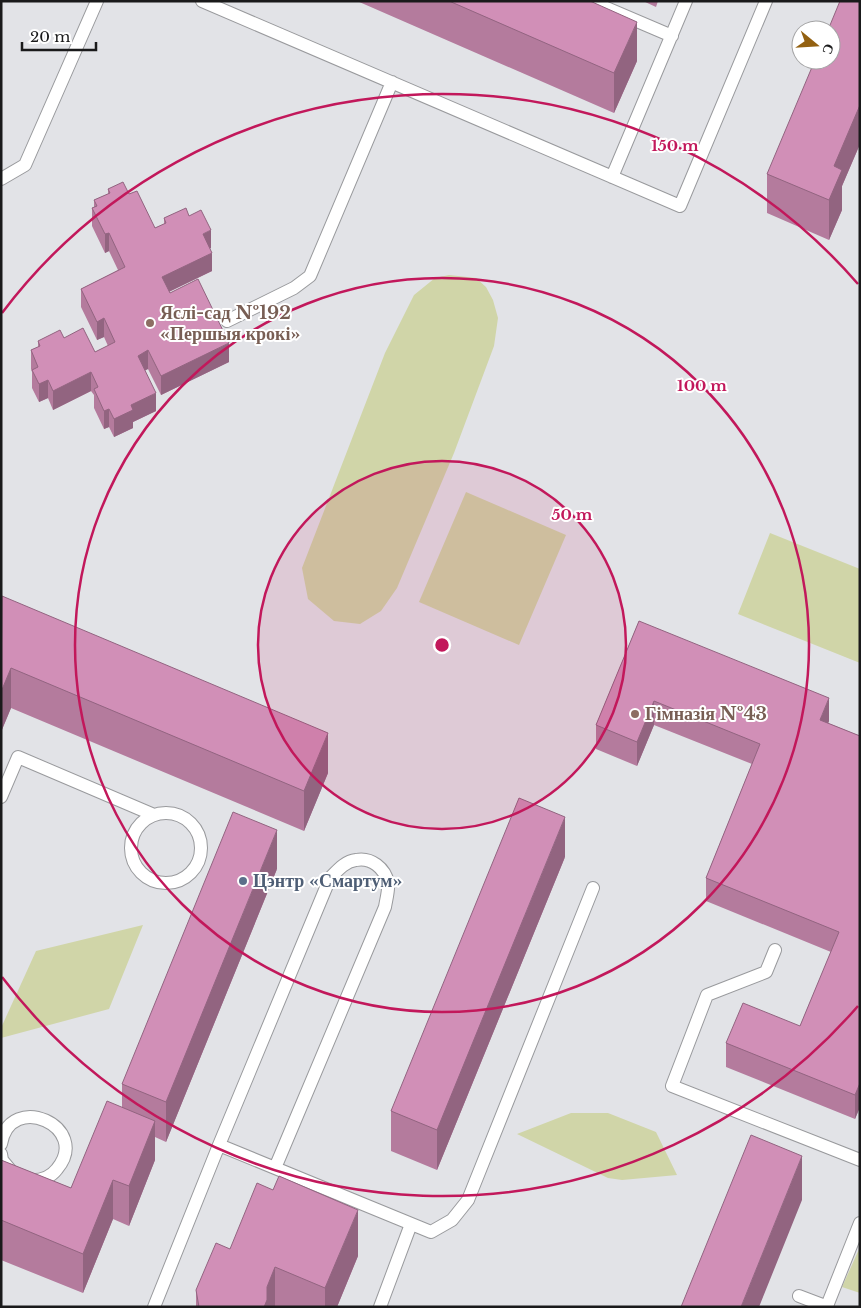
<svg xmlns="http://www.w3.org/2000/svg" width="861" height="1308" font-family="'Libre Baskerville',serif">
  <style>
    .green { fill: #d0d5a8 }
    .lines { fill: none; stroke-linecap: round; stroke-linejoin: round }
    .lane-casing { stroke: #999a9d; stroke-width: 14 }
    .lane { stroke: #fff; stroke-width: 12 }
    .wall { fill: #b47b9d }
    .shaded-wall { fill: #926480 }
    .building { fill: #d18fb7; stroke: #926480 }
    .ring { fill: none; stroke: #c2185b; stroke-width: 2.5 }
    .education-dot { fill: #8d6e63; stroke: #fff; stroke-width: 2 }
    .service-dot { fill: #5c6f8a; stroke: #fff; stroke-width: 2 }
    .labels { text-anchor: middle; stroke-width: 4; stroke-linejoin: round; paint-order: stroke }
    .education-label { font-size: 18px; font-weight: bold; fill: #785e54; stroke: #fff; text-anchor: start }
    .service-label { font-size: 18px; font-weight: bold; fill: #4e5e75; stroke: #fff; text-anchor: start }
    .centre { fill: #c2185b; stroke: #fff; stroke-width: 2.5 }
    .ring-label { font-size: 15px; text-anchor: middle; font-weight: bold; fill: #c2185b; stroke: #fff; stroke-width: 4; stroke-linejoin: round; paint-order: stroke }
  </style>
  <rect width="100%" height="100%" fill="#e2e3e7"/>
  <!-- green -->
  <path class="green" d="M449 275 476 278 486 287 493 300 498 318 494 346 454 453 397 588 381 611 360 624 334 621 308 599 302 568 385 353 414 295 435 278Z
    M466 492 566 535 519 645 419 602Z
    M770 533 860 569V663L738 614Z
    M143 925 109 1009 1 1038V1028L36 951Z
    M571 1113H608L656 1132 677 1175 622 1180 608 1178 517 1134Z
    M860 1247V1293L842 1287Z"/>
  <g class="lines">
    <defs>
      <path id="lane" d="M202 1 680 206 766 1
        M590 1 672 36
        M612 177 686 1
        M1 179 25 165 97 1
        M227 321 294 288 310 276 392 82
        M1 797 18 757 154 815
        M131 848a35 35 0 1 1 70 0a35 35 0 1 1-70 0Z
        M775 950 766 972 707 995 672 1086 860 1160
        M1 1144C10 1090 92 1127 57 1169 50 1178 40 1181 29 1180
        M219 1145 431 1232 452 1220 468 1200 593 888
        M1 1154 2 1160 12 1172
        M799 1296 828 1307
        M827 1306 860 1223
        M154 1307 219 1145 330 878C337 871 345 861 356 860 371 857 385 868 388 883 389 890 386 900 385 907L275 1168
        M380 1307 411 1224"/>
    </defs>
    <!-- lane casing -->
    <use href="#lane" class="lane-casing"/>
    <!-- lane -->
    <use href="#lane" class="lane"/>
  </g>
  <!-- wall -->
  <path class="wall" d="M357 1H590L637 61 614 113Z
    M643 1H658L656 7Z
    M860 1V144L842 186V210L829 240 767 213V174Z
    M108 189 129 194 155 228 164 224V218L189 216 211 248H210L212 271 169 292 229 362 161 395 148 369 145 370 156 411 133 422V428L114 437 109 427 104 429 94 408V395L91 391 53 410 48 398 39 402 32 388V372L31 369V350L38 347V341L64 338 95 352 108 346 104 337 97 340 81 307V289L118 270 109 251 105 253 92 226V208L94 207V200L108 194Z
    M1 597 328 773 304 831 11 708 1 732Z
    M639 621 829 721 828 723 860 736V1107L855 1119 726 1067V1043L800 1026 831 952 706 901V878L752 764 654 725 637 766 596 749V725Z
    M565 857 437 1170 391 1151V1111Z
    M277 869 166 1142 155 1137V1160L129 1226 113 1219 83 1293 1 1260V1160L71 1188 122 1107V1084Z
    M230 1249 358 1256 337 1307H196V1290Z"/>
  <!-- shaded-wall -->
  <path class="shaded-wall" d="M637 22V61L614 113V73Z
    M860 105V144L842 186V210L829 240V200L834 166Z
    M211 230V248L203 252V234Z
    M109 233V251L105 253V234Z
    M212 253V271L162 295V277Z
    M104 318V337L97 340V322Z
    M229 343V362L161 395V376Z
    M148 350V369L138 374V356Z
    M91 372V391L53 410V391Z
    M48 380V398L39 402V384Z
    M156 393V411L133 422V428L114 437V419L131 405Z
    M109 409V427L104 429V411Z
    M11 668V708L1 732V692Z
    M829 698V721L820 744V720Z
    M654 701V725L637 766V742Z
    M328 733V773L304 831V791Z
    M565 817V857L437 1170V1130Z
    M277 830V869L166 1142V1102Z
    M860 1083V1107L855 1119V1095Z
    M155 1121V1160L129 1226V1186Z
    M802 1156V1200L759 1307H741Z
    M113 1180V1219L83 1293V1254Z
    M358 1210V1256L337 1307H325V1288Z
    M275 1267V1307H264L267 1287Z"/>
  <!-- building -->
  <path class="building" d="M449 1H590L637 22 614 73Z
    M840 1H860V105L834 166 842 170 829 200 767 174 815 60H831V30H828Z
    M123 182 129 194 137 191 155 228 166 223 164 218 186 208 189 216 201 210 211 230 203 234 212 253 162 277 170 293 198 279 229 343 161 376 148 350 138 356 156 393 131 405 133 410 114 419 109 409 104 411 94 389 98 387 91 372 53 391 48 380 39 384 32 370 38 367 31 350 40 346 38 341 60 330 64 338 83 328 95 352 115 342 104 318 97 322 81 289 125 267 109 233 105 234 92 208 97 206 94 200 110 193 108 189Z
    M2 596 328 733 304 791 11 668 1 692Z
    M639 621 829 698 820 720 860 736V1083L855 1095 726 1043 743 1003 800 1026 839 932 706 878 760 744 654 701 637 742 596 725Z
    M519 798 565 817 437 1130 391 1111Z
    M233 812 277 830 166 1102 122 1084Z
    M107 1101 155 1121 129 1186 113 1180 83 1254 1 1220V1160L71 1188Z
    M751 1135 802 1156 741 1307H681Z
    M279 1176 358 1210 325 1288 275 1267 267 1287V1300L264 1307H199L196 1290 216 1243 230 1249 257 1183 273 1190Z"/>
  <!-- distance rings -->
  <circle cx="442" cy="645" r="184" fill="#c2185b" fill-opacity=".12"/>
  <g class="ring">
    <circle cx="442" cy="645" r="184"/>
    <circle cx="442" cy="645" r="367"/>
    <path d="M858 1006A551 551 0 0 1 2 977M2 313A551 551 0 0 1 858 284"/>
  </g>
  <!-- markers -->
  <g class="education-dot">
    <circle cx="150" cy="323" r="5"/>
    <circle cx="635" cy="714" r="5"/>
  </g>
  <circle class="service-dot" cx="243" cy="881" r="5"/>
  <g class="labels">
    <!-- education labels -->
    <g class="education-label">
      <text x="160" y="319">Яслі-сад №192<tspan x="160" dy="21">«Першыя крокі»</tspan></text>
      <text x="645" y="720">Гімназія №43</text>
    </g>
    <!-- service labels -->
    <g class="service-label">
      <text x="253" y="887">Цэнтр «Смартум»</text>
    </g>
  </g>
  <circle cx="442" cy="645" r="8" class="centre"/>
  <g class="ring-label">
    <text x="675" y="151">150 m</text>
    <text x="702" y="391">100 m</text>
    <text x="572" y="520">50 m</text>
  </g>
  <!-- border -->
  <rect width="861" height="1308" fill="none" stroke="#1a1a1b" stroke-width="5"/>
  <!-- north arrow -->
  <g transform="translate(816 45) rotate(108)"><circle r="24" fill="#ffffff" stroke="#a3a3a4"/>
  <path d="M0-4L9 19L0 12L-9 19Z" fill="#936111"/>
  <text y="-8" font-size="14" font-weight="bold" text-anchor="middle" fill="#1a1a1b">С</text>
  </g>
  <!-- scale -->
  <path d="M22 42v8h74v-8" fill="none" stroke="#1a1a1b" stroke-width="2.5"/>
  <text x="30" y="42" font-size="15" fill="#1a1a1b" stroke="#ffffff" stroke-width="4" paint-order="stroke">20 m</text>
</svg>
